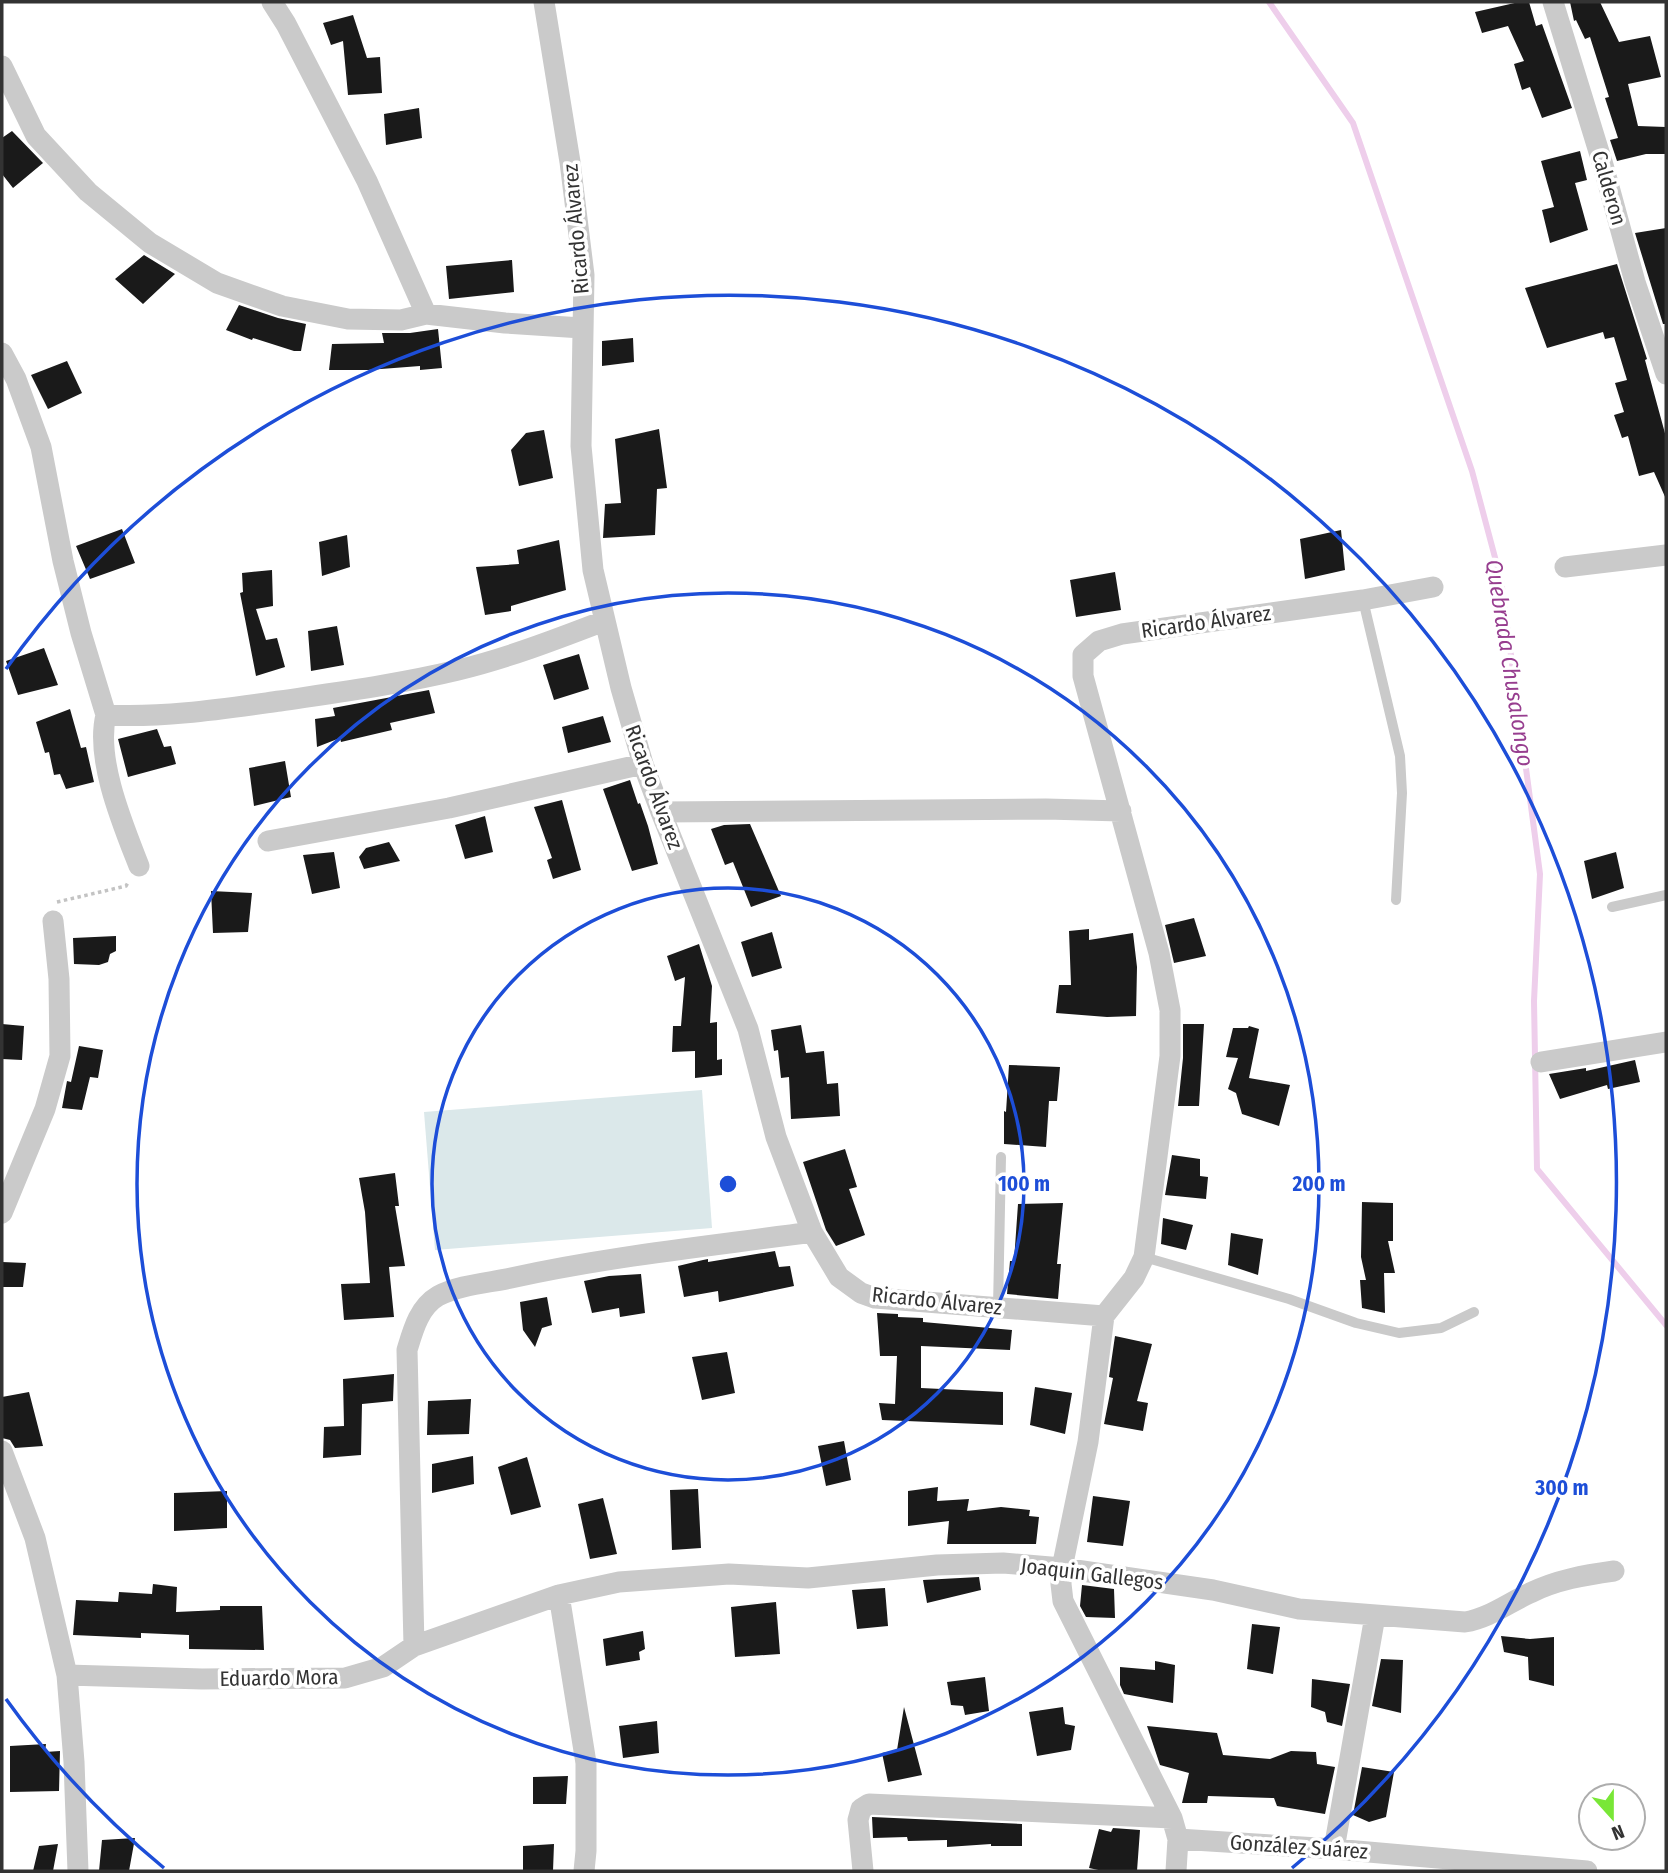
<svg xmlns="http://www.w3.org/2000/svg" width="1668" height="1873" font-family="'Fira Sans Condensed',sans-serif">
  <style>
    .garden { fill: #dbe8ea }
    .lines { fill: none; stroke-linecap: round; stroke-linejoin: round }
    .stream { stroke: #eeceeb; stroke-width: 6 }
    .building { fill: #1a1a1a }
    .path { stroke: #c3c3c3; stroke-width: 3.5; stroke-dasharray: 3.5 3.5; stroke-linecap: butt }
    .service { stroke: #cacaca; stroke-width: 10 }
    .minor { stroke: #cacaca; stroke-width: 21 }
    .ring { fill: none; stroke: #1d4ed8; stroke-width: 3.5 }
    .labels { text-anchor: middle; stroke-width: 7; stroke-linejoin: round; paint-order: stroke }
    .street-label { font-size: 21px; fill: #333; stroke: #fff }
    .water-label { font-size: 23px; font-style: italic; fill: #973e8f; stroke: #fff }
    .centre { fill: #1d4ed8; stroke: #fff; stroke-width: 3.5 }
    .ring-label { font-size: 21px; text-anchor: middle; font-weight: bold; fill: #1d4ed8; stroke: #fff; stroke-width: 7; stroke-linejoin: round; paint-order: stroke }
  </style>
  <rect width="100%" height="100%" fill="#fff"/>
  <!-- garden -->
  <path class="garden" d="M702 1090 712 1228 435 1250 424 1112Z"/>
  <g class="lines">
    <!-- stream -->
    <path class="stream" d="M1269 2 1353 123 1472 471 1501 580 1540 874 1534 1001 1537 1169 1666 1325"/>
  </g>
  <!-- building -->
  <path class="building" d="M1519 2H1529L1536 26 1542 24 1572 108 1542 118 1530 87 1522 90 1514 64 1524 61 1508 26 1482 33 1475 12Z
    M1570 2H1600L1619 42 1650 36 1661 77 1628 84 1638 126 1666 127V154H1646L1617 161 1610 140 1618 138 1605 98 1609 97 1590 37 1585 39 1576 20 1574 21Z
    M353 15 367 58 380 57 382 93 348 95 343 41 331 45 323 23Z
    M419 108 422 138 386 145 384 114Z
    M12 131 43 163 13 188 2 174V138Z
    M1580 151 1587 180 1575 183 1588 230 1550 243 1542 210 1554 207 1541 161Z
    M1666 228V324H1663L1635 233Z
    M144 255 175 274 143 304 115 279Z
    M512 260 514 292 449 299 446 266Z
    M1617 264 1647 359 1645 360 1666 437V499L1654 472 1639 476 1628 436 1622 438 1614 415 1624 412 1615 383 1627 380 1614 337 1605 339 1603 332 1547 348 1525 288Z
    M239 305 278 318 306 324 301 351H294L253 338 252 340 226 330Z
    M438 329 442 368 420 370V366L368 370H329L332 344 384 343 382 333H410Z
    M633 338 634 362 602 366V341Z
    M67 361 82 393 48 409 31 375Z
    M659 429 667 488 657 489 655 535 603 538 605 504 621 503 615 439Z
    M544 430 553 478 519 486 511 450 526 433Z
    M122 529 135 563 90 579 76 546Z
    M1341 530 1345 570 1305 579 1300 539Z
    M347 535 350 567 322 576 319 542Z
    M559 540 566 590 511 606V611L485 615 476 567 519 564 517 550Z
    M272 570 273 606 256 609 266 640 277 638 285 667 256 676 240 593 243 592 242 573Z
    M1115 572 1121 610 1076 617 1070 580Z
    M337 626 344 665 311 671 308 631Z
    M44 648 58 685 18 695 6 661Z
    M579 654 589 689 554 700 543 665Z
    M429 690 435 713 390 723 392 730 341 742 340 738 317 747 315 719 335 716 333 708Z
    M70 709 81 748 86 747 94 782 66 789 60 774 54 775 49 752 45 753 36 722Z
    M603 716 611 742 568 753 562 727Z
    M157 729 164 747 171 746 176 764 128 777 118 739Z
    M285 761 291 797 254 806 249 768Z
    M630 780 638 804 640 803 648 826 658 864 632 871 603 789Z
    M562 800 581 870 553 879 547 860 552 858 534 807Z
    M485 816 493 852 465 859 455 825Z
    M750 824 781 896 751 907 733 862 725 865 711 829 724 825Z
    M389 842 400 861 364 869 359 857 366 848Z
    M334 852 340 888 312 894 303 855Z
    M1616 852 1624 888 1592 899 1584 861Z
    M211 891 252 893 248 932 213 933Z
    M1194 918 1206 956 1174 963 1165 925Z
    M1089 929V940L1133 933 1137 967 1136 1016 1107 1017 1056 1013 1059 985H1071L1069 931Z
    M772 932 782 968 752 977 741 942Z
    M116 936V951L110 954 108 962 99 965 74 964 73 938Z
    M699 944 712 986 710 1023 717 1022V1060L722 1059V1075L695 1078V1051L672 1052 673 1026H681L685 977 675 981 667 956Z
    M2 1024 24 1026 22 1060 2 1059Z
    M1183 1024H1204L1199 1106H1178L1183 1058Z
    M801 1025 806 1053 824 1051 827 1084 838 1083 840 1116 791 1119 789 1077 781 1078 778 1050 774 1051 771 1030Z
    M1249 1026 1259 1029 1249 1078 1290 1085 1279 1126 1242 1114 1236 1093 1228 1089 1238 1058 1226 1057 1233 1028H1248Z
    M79 1046 103 1050 98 1078 90 1077 82 1110 62 1108 67 1081 71 1082Z
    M1635 1060 1640 1082 1608 1089 1607 1085 1560 1099 1549 1074 1586 1068V1071Z
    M1009 1065 1060 1067 1057 1101H1049L1046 1147 1004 1144V1111L1006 1112Z
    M845 1149 857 1187 849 1189 865 1235 836 1246 826 1230 803 1162Z
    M1172 1155 1200 1159V1176L1208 1177 1206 1199 1165 1195Z
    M395 1173 399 1206H395L405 1266 389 1267 394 1317 344 1320 341 1284 370 1283 365 1212 359 1178Z
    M1362 1202 1393 1203V1241H1388L1395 1273H1384L1385 1313 1362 1308 1360 1280H1366L1361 1257Z
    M1063 1203 1057 1264H1061L1058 1299 1007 1294 1010 1261H1014L1018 1204Z
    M1163 1218 1193 1225 1186 1250 1161 1244Z
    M1231 1233 1263 1239 1258 1275 1228 1265Z
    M775 1251 779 1267 790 1266 794 1286 719 1302 718 1291 684 1297 678 1266 703 1260 708 1259V1262Z
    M2 1262 26 1263 23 1287H2Z
    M641 1274 645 1313 620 1317 619 1308 592 1313 584 1281 609 1276Z
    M547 1297 552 1325 542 1328 535 1347 523 1330 520 1302Z
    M877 1313 898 1314V1317L923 1318V1322L1012 1330 1010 1350 921 1346V1388L1003 1392V1425L882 1420 879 1403 895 1404 897 1356H880Z
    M1115 1336 1152 1344 1137 1401 1148 1403 1143 1431 1104 1424 1113 1378 1109 1377Z
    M727 1352 735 1393 702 1400 692 1357Z
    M394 1374 393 1401 362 1404 361 1455 323 1458 324 1427 344 1426 343 1379Z
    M1035 1387 1072 1393 1065 1434 1030 1425Z
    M29 1392 43 1446 15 1448 10 1440 2 1438V1397Z
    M471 1399 469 1434 427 1435 428 1401Z
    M844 1441 851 1480 826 1486 818 1446Z
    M473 1456 474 1484 432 1493V1464Z
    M527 1457 541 1507 511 1515 498 1467Z
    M938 1487 937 1501 969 1499 967 1511 1001 1507 1030 1510 1029 1516 1039 1517 1036 1544H947L949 1521 908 1526V1491Z
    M698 1489 701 1548 672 1550 670 1490Z
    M227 1491V1528L174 1531V1493Z
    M1093 1496 1130 1501 1123 1546 1087 1542Z
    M603 1498 617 1554 590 1559 578 1504Z
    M979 1577 981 1590 927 1603 923 1580Z
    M153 1584 177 1587 176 1612 220 1610V1606H262L264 1650 189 1649V1635L141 1633V1638L73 1635 76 1600 118 1602 119 1592 152 1594Z
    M1082 1585 1114 1589 1115 1618 1086 1617 1080 1606Z
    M885 1588 888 1626 857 1629 852 1590Z
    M776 1602 780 1654 735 1657 731 1607Z
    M1252 1624 1280 1627 1273 1674 1247 1669Z
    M643 1631 645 1649 639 1652 640 1660 606 1666 603 1639Z
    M1501 1636 1530 1639 1554 1637V1686L1529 1680 1528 1657 1504 1652Z
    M1381 1659 1403 1660 1401 1713 1372 1706Z
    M1155 1661 1175 1665 1173 1703 1124 1694 1120 1685V1667L1155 1670Z
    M985 1677 989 1711 965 1715 963 1706 951 1705 947 1682Z
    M1312 1679 1350 1684 1342 1726 1327 1722 1325 1712 1311 1707Z
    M904 1707 922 1775 888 1782 882 1753 897 1750Z
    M1063 1707 1065 1724 1075 1726 1071 1750 1037 1756 1029 1712Z
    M657 1721 659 1753 623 1758 619 1726Z
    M1147 1726 1217 1733 1223 1755 1270 1759 1291 1751 1316 1752 1317 1764 1335 1767 1325 1814 1277 1806 1274 1798 1208 1796 1207 1803H1182L1189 1773 1160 1765Z
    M46 1744 45 1752 60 1751 59 1791 10 1792V1746Z
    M1362 1767 1394 1772 1386 1817 1369 1822 1353 1815Z
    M568 1776 566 1804H533V1777Z
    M872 1817 1022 1824V1846H991V1844L947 1847V1840L908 1841 907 1837 873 1838Z
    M1113 1828 1140 1830 1137 1871H1103L1089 1868 1099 1829 1111 1832Z
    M135 1838 129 1871H99L102 1840Z
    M58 1844 53 1871H33L39 1846Z
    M554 1844 553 1871H523V1846Z"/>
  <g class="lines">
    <!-- path -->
    <path class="path" d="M57 902 126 886 129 881"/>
    <!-- service -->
    <path class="service" d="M1363 600 1400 756 1402 793 1396 900
      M1612 907 1666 895
      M1144 1257 1289 1299 1356 1323 1399 1333 1441 1328 1474 1312
      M998 1308 1001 1157"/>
    <!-- minor -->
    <path class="minor" d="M272 2 286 24 367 181 426 314
      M544 2 570 162 584 275 581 446 593 570 621 688 643 764 661 812 748 1029 776 1137 812 1232 839 1277 861 1293 875 1298 1104 1316
      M1553 2 1603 165 1635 282 1666 374
      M2 66 36 136 88 192 150 243 217 283 282 306 348 319 401 320 426 314 505 323 582 328
      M2 353 16 379 41 447 63 561 81 633 106 715C164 718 222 709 280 701 340 692 400 684 458 670 508 658 557 639 604 621
      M1565 567 1666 555
      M106 715C95 759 123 825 139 866
      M661 812 1046 809 1121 811
      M268 841 449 808 643 764
      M1541 1062 1666 1042
      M2 1213 45 1109 60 1056 59 979 53 921
      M2 1451 35 1538 67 1675 74 1762 78 1871
      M559 1595 586 1763V1851L584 1871
      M414 1646 407 1350C413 1330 419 1307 438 1296 459 1285 488 1283 511 1278 610 1256 712 1246 812 1232
      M67 1675 202 1679 345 1678 383 1667 414 1646 559 1595 619 1582 729 1574 808 1578 937 1565 1003 1563 1062 1568 1213 1590 1299 1609 1465 1622C1489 1618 1508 1603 1530 1593 1556 1580 1585 1575 1614 1571
      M1178 1839 1334 1849 1587 1871
      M1334 1849 1375 1616
      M863 1871 858 1820 861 1809 869 1804 1172 1818
      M1176 1871 1178 1839 1172 1818 1063 1601 1061 1584 1062 1568 1088 1442 1104 1316 1134 1278 1144 1257 1170 1056V1010L1159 953 1083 676V655L1099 641 1122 634 1363 600 1433 587"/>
  </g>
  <!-- distance rings -->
  <g class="ring">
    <circle cx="728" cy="1184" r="296"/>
    <circle cx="728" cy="1184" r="591"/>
    <path d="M164 1868A887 887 0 0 1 6 1699M6 669A887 887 0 1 1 1292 1868"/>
  </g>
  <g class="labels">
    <!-- street labels -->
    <g class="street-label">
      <text transform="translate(1609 188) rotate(74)" y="7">Calderon</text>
      <text transform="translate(576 229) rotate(-95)" y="7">Ricardo Álvarez</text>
      <text transform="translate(1206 622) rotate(-8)" y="7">Ricardo Álvarez</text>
      <text transform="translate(654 787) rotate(70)" y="7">Ricardo Álvarez</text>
      <text transform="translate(937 1301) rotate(6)" y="7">Ricardo Álvarez</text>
      <text transform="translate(1092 1574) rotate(7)" y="7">Joaquin Gallegos</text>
      <text transform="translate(279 1678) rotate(-1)" y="7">Eduardo Mora</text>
      <text transform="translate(1299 1847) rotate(4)" y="7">González Suárez</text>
    </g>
    <!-- water labels -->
    <g class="water-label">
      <text transform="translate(1510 663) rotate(81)" y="8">Quebrada Chusalongo</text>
    </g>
  </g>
  <circle cx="728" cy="1184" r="10" class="centre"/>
  <g class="ring-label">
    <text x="1024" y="1191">100 m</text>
    <text x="1319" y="1191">200 m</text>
    <text x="1562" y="1495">300 m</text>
  </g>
  <!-- border -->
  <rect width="1668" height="1873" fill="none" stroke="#333333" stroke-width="7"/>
  <!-- north arrow -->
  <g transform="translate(1612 1817) rotate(159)"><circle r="33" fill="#ffffff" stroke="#adadad" stroke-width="2"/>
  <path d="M0-5L12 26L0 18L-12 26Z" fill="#79e737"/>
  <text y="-10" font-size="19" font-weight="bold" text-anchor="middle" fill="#333333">N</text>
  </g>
</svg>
